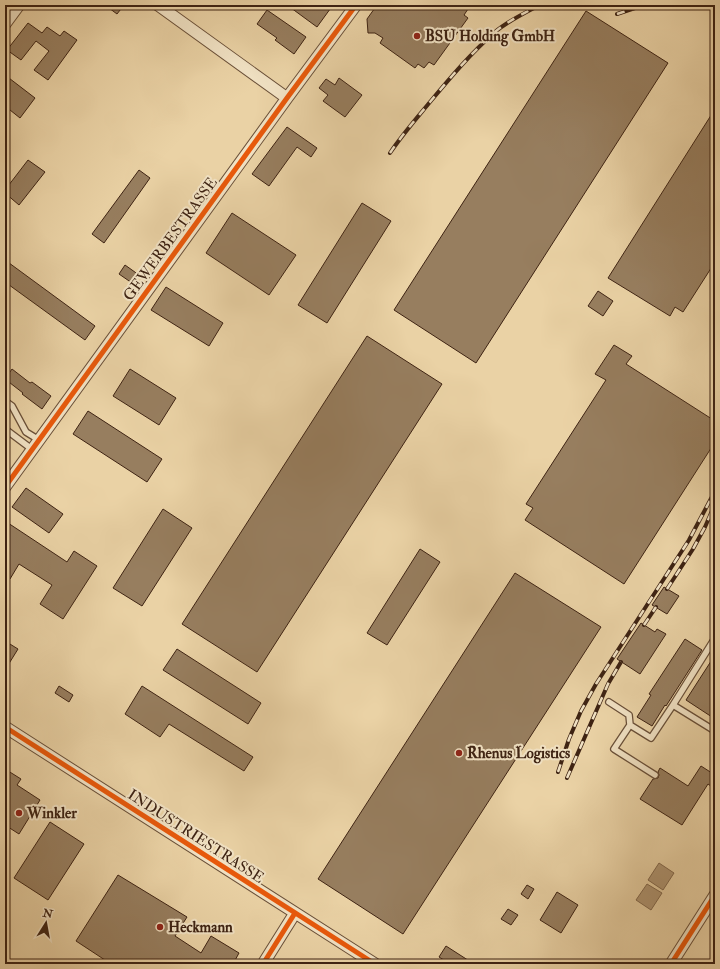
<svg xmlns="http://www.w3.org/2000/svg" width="720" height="969" font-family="'IM FELL Double Pica',serif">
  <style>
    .water { fill: #b09673; stroke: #82684d }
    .building { fill: #977e5f; stroke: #3e2313 }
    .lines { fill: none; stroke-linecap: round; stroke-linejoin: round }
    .lane-casing { stroke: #694f38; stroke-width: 8 }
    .street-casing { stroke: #694f38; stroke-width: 13 }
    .lane { stroke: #f1e2c4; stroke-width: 5.5 }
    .street { stroke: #f1e2c4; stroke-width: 11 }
    .rail-casing { stroke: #3e2313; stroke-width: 4 }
    .rail { stroke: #f1e2c4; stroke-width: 2.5; stroke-dasharray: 8; stroke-linecap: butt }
    .cycleway-casing { stroke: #f1e2c4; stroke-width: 8 }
    .cycleway { stroke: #e8590c; stroke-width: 5 }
    .poi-dot { fill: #8f2418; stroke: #f1e2c4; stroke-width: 1.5 }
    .labels { text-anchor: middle; stroke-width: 4; stroke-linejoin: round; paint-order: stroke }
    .poi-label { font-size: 15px; font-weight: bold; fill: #3e2313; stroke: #f1e2c4; text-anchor: start }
    .street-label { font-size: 15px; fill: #3e2313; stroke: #f1e2c4 }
  </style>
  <rect width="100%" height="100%" fill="#ead2a5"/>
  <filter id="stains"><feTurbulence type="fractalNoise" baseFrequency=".005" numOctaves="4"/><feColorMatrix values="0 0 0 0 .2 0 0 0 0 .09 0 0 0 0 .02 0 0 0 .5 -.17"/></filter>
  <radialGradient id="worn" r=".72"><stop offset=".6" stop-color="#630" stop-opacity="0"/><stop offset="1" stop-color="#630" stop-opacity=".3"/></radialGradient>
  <!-- water -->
  <path class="water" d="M659 863 674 873 663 890 648 880Z
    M647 884 662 893 651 910 636 900Z"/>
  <!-- building -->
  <path class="building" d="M105 5H124L117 14Z
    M287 5H333L317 27Z
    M377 5H463L468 9 464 15 468 18 434 65 429 62 424 68 418 64 415 68 380 43 383 38 375 33H368L367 19Z
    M267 10 306 37 294 54 275 40 277 38 257 24Z
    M586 11 668 63 476 363 394 310Z
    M28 23 42 33 47 27 60 36 64 31 77 40 48 80 34 70 49 51 36 41 21 60 7 50Z
    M5 75 35 98 20 118 5 106Z
    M339 78 362 95 345 117 323 101 328 95 319 88 326 79 335 85Z
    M715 109V262L683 312 675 307 670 316 608 278Z
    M287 127 317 148 311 157 297 147 269 186 252 174Z
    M28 160 45 172 19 205 5 193V190Z
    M139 170 150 178 104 243 92 234Z
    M362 203 391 221 327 323 298 305Z
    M232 213 296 255 269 295 206 253Z
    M5 260 95 326 85 340 5 282Z
    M125 265 139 275 132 283 119 274Z
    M166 287 223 323 209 346 151 310Z
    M598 291 613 301 603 316 588 306Z
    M367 336 442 384 257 672 182 624Z
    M614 345 632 356 626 364 715 421V442L624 584 525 520 533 508 526 504 606 380 595 374Z
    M12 369 30 383 32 382 51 396 42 409 22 394 23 393 5 379Z
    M130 369 176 398 159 425 113 396Z
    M88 411 162 459 147 482 73 434Z
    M26 488 63 514 49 533 12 507Z
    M163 509 192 528 142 606 113 588Z
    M5 521 67 562 74 551 97 566 63 619 40 604 52 585 19 564 10 579 5 577Z
    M420 549 440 562 387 645 367 633Z
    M515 573 601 627 403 934 318 879Z
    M664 587 679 596 667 614 652 605Z
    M641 623 655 632 657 629 666 634 640 674 617 659Z
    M685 639 702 650 666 706 665 705 652 726 637 717 651 695 649 694Z
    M5 641 18 649 5 670Z
    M177 649 261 703 248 724 163 670Z
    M715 655V719L686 700Z
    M59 686 73 695 69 702 55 693Z
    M142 686 253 757 244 771 169 724 160 737 125 714Z
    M701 766 715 775V789L708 784 682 825 640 799 653 779 658 778 659 775 658 772 660 768 688 786Z
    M5 769 21 779 17 785 40 800 19 834 5 825Z
    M50 822 84 844 48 900 14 878Z
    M118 875 187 917 175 936 201 953 211 936 239 953 233 964H224L217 960 215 964H111L76 941Z
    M527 885 534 889 528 899 521 894Z
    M557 892 578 905 561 933 540 920Z
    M508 909 518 915 511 925 501 919Z
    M446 946 474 964H450L439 957Z"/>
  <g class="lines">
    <defs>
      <path id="lane" d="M5 401 12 406 26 432 39 440
        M5 429 33 450
        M715 638 673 705 715 731
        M609 702 629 715 630 725 651 738 673 705
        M630 725 614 749 655 775"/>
      <path id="street" d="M158 5 287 98
        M5 24 19 5
        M5 487 287 98 356 5
        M5 727 375 964
        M263 964 295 913
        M671 964 715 895"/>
    </defs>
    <!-- lane casing -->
    <use href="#lane" class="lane-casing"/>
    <!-- street casing -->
    <use href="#street" class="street-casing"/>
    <!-- lane -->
    <use href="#lane" class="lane"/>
    <!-- street -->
    <use href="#street" class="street"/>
    <defs>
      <path id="rail" d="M617 14 644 5
        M390 153C402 135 416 119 430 102 450 78 471 53 495 32 508 21 524 13 540 5
        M667 589 693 549 705 527 715 504
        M644 625 656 607
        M558 772 569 739 581 711 596 684 689 540 715 491
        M567 778 608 684 621 662"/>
    </defs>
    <!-- rail casing -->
    <use href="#rail" class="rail-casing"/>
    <!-- rail -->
    <use href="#rail" class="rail"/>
    <defs>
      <path id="cycleway" d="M5 487 287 98 356 5
        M5 727 375 964
        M263 964 295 913
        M671 964 715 895"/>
    </defs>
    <!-- cycleway casing -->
    <use href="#cycleway" class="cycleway-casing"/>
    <!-- cycleway -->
    <use href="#cycleway" class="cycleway"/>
  </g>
  <!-- markers -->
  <g class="poi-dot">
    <circle cx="417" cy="36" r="4"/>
    <circle cx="459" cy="753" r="4"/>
    <circle cx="19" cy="813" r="4"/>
    <circle cx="160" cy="927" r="4"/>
  </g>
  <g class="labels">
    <!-- poi labels -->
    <g class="poi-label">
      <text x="425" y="41">BSU Holding GmbH</text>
      <text x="467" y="758">Rhenus Logistics</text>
      <text x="27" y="818">Winkler</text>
      <text x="168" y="932">Heckmann</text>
    </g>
    <!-- street labels -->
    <g class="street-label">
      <text transform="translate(170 239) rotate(-54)" y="5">GEWERBESTRASSE</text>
      <text transform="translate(196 836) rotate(33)" y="5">INDUSTRIESTRASSE</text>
    </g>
  </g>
  <!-- margin -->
  <rect width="720" height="969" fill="none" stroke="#ead2a5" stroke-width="20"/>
  <rect x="6" y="6" width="708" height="957" fill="none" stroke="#3e2313" stroke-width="2"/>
  <rect x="10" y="10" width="700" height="949" fill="none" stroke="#3e2313"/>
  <!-- north arrow -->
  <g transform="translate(46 923) rotate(11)" stroke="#f1e2c4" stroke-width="3" paint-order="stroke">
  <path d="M0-3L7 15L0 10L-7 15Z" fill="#3e2313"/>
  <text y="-6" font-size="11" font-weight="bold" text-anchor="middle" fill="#3e2313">N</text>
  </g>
  <rect width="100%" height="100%" filter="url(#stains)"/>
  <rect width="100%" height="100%" fill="url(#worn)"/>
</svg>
